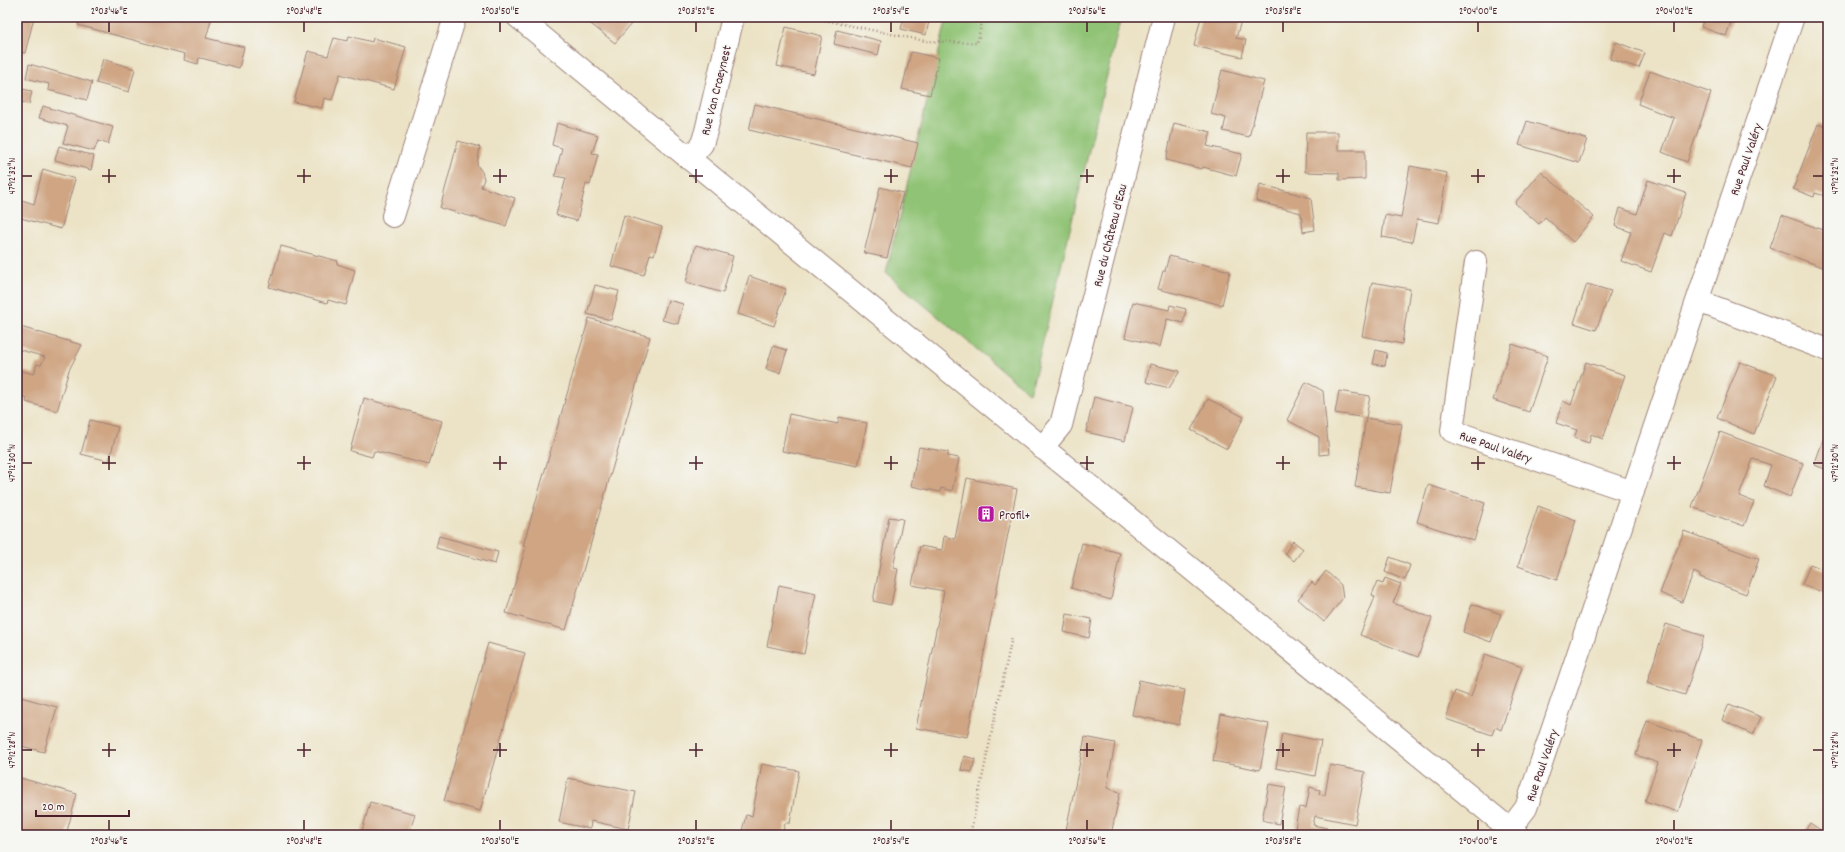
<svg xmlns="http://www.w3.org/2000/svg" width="1845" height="852" font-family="Dekko,sans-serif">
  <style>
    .green { fill: #90c374; stroke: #6d7150 }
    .building { fill: #cfa583 }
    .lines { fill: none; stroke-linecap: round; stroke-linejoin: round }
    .minor-casing { stroke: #9b8178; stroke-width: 24 }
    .secondary-casing { stroke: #9b8178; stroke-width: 24 }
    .path { stroke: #9b8178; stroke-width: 2.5; stroke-dasharray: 1 3; stroke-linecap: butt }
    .minor { stroke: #fff; stroke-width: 22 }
    .secondary { stroke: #fff; stroke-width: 22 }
    .ticks { fill: none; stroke: #4a1f2b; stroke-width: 1.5 }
    .labels { text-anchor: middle; stroke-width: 3; stroke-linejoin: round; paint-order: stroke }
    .street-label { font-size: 13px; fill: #4a1f2b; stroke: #f6f6f2 }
    .poi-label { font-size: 13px; fill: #4a1f2b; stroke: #f6f6f2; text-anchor: start }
    .neatline { fill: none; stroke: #4a1f2b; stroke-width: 1.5 }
    .ticks-label { font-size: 10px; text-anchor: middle; fill: #4a1f2b }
  </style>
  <rect width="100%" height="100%" fill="#f6f6f2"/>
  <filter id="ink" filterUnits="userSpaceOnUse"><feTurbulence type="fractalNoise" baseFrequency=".025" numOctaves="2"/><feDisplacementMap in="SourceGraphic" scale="8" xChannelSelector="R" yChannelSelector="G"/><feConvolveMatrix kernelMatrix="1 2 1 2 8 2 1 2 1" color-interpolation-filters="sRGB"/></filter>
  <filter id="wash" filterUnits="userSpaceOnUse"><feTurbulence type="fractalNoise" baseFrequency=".012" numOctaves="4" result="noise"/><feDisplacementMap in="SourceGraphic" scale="16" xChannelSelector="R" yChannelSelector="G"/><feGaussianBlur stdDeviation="0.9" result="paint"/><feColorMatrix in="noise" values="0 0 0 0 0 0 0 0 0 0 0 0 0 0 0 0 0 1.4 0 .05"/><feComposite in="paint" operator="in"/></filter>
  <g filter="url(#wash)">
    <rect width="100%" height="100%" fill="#ece3c6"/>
    <!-- green -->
    <path class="green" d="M947 17H1121L1035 375 1029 393 886 273Z"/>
    <g id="blocks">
      <!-- building -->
      <path class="building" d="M17 17 34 18 25 53 17 51Z
        M80 17H212L206 38 244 47 239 68 201 58H199L198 64 184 60 185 54 78 25Z
        M582 17H637L615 43Z
        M904 17 929 21 926 35 901 29Z
        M1201 17H1242L1236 38 1246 40 1242 57 1194 46Z
        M1704 17H1733L1726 36 1701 27Z
        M786 27 822 36 814 74 777 66Z
        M837 30 881 41 878 55 834 44Z
        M349 36 372 42 373 38 406 47 394 89 340 74 332 100 324 98 322 108 294 102 308 51 328 56 334 38 347 41Z
        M1616 42 1645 53 1639 68 1610 59Z
        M911 52 939 58 930 95 902 89Z
        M103 59 135 69 129 92 96 83Z
        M29 64 92 82 87 100 48 90 49 84 26 78Z
        M1222 70 1264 81 1249 137 1223 131 1226 118 1211 114Z
        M1650 71 1711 93 1687 162 1662 152 1674 118 1638 104Z
        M17 88 32 91 29 104 17 101Z
        M755 104 918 143 912 168 749 130Z
        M43 106 113 127 108 144 98 141 94 151 63 143 68 126 39 118Z
        M1527 121 1587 139 1579 163 1519 145Z
        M557 123 598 135 592 153 598 154 590 185 586 184 577 221 556 215 566 178 555 176 562 148 552 145Z
        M1174 123 1211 132 1207 146 1242 154 1236 176 1203 167 1202 169 1166 160Z
        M1818 124 1828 128V197L1815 193 1814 197 1793 189Z
        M1306 132H1338V150H1365V179L1339 180V173L1305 172Z
        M458 141 480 147 477 165 482 172 484 179 481 187 515 198 506 226 440 208Z
        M59 146 94 156 91 170 55 160Z
        M1410 166 1447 173 1439 223 1417 219 1412 242 1382 237 1385 215 1401 218Z
        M43 169 75 179 61 229 17 217 19 199 34 204Z
        M1541 172 1594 217 1573 242 1545 217 1539 224 1515 203Z
        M1648 180 1686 193 1672 236 1665 233 1651 272 1621 261 1631 232 1615 226 1620 208 1637 214Z
        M1260 184 1311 198 1315 230 1303 232 1301 213 1256 201Z
        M880 187 903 193 887 258 864 253Z
        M624 215 662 227 654 255 650 254 644 275 611 266Z
        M1782 215 1828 232V269L1770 248Z
        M696 245 733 256 723 293 686 282Z
        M281 246 338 261 337 264 355 270 346 305 328 300 327 303 269 287Z
        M1169 256 1230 271 1222 305 1158 289 1163 271H1165Z
        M749 276 786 289 774 326 738 314Z
        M1372 282 1410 289 1402 344 1362 336Z
        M1587 284 1611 291 1596 330 1574 323Z
        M595 285 619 291 611 320 587 314Z
        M668 300 683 304 678 324 662 320Z
        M1133 302 1169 310 1170 305 1186 309 1183 323 1167 319 1160 347 1125 337Z
        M589 318 650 337 566 630 506 613 526 547 523 546Z
        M17 326 82 345 69 370 57 411 26 402 27 398 17 395V373L22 371 34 374 37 364 41 365 45 357 17 349Z
        M1512 344 1548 356 1529 412 1493 400Z
        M773 346 787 350 780 373 766 369Z
        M1376 350 1387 353 1385 366 1373 364Z
        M1586 362 1625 375 1603 439 1591 434 1589 443 1574 438 1577 430 1556 423 1563 401 1571 405Z
        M1740 362 1777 376 1754 434 1717 418Z
        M1150 364 1180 371 1169 388 1146 382Z
        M1306 382 1323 391 1329 454 1319 455V437L1287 420Z
        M1339 391 1370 396 1366 418 1335 413Z
        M1094 397 1133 407 1125 441 1086 432Z
        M364 398 442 421 429 465 374 451 372 457 350 451Z
        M1208 399 1244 417 1227 449 1191 430Z
        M789 414 838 424 839 417 867 423 858 466 782 451Z
        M1366 418 1402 424 1390 493 1355 487Z
        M90 420 118 427 109 461 81 454Z
        M1828 427V470L1814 465Z
        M1720 432 1803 463 1790 497 1764 486 1771 465 1753 459 1739 496 1754 502 1744 526 1692 507Z
        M919 447 948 452V456L959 458 952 491 941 488 940 492 911 486Z
        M967 478 1017 489 967 737 916 728 944 591 912 585 920 546 942 550 944 536 955 539Z
        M1428 485 1485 503 1474 541 1417 522Z
        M1538 506 1576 520 1557 580 1518 566Z
        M889 517 903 519 893 568 898 569 891 605 873 601Z
        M1684 531 1759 559 1746 594 1700 577V575L1694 572 1682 602 1660 593Z
        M439 536 498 552 495 564 436 548Z
        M1293 541 1303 549 1294 561 1285 553Z
        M1082 543 1120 553 1111 600 1071 588Z
        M1390 557 1410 565 1405 580 1385 572Z
        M1810 564 1828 571V594L1802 585Z
        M1326 571 1341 585 1343 598 1324 622 1298 599 1312 582 1315 585Z
        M1385 578 1401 584 1393 603 1432 618 1418 657 1360 635 1375 597 1372 595 1377 582 1383 584Z
        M779 585 816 593 804 654 767 646Z
        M1472 604 1501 614 1491 642 1463 632Z
        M1067 614 1092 619 1089 638 1064 632Z
        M1666 624 1704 636 1685 695 1647 683Z
        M488 643 525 653 480 811 444 801Z
        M1485 654 1522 667 1501 730 1495 727 1492 735 1446 719 1455 691 1471 697Z
        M1139 680 1185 690 1179 725 1132 715Z
        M17 696 57 707 44 752 17 745Z
        M1729 704 1761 717 1753 735 1722 720Z
        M1221 714 1269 724 1260 770 1213 761Z
        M1647 721 1702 740 1678 812 1645 801 1658 763 1636 755Z
        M1282 733 1321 741 1315 776 1276 768Z
        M1085 737 1115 743 1107 788 1120 792 1111 835H1065Z
        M964 756 975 759 972 772 961 770Z
        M762 764 799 771 790 823H785L782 835H763L742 831 746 815 752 816Z
        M1330 765 1365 772 1355 824 1315 816 1313 825 1327 828 1326 835H1311L1312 831 1295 828 1299 807 1306 808 1310 787 1320 790 1319 794 1325 795Z
        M17 777 77 794 66 835H17Z
        M568 778 636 792 628 829 591 821 590 829 559 822Z
        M1269 784 1286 787 1279 824 1262 820Z
        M370 802 415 814 409 835H361Z
        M1810 823 1828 835H1802Z"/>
    </g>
  </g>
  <g filter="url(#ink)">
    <use href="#blocks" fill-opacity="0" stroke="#9b8178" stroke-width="1"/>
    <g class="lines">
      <defs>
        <path id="minor" d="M689 159 702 144 706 131 733 17
          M393 216 455 17
          M1476 262 1452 431 1633 492
          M1698 301 1828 350
          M1042 448 1061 425 1164 17
          M1510 829 1526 808 1793 17"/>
        <path id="secondary" d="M518 17 731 193 1517 835"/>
      </defs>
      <!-- minor casing -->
      <use href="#minor" class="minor-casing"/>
      <!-- secondary casing -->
      <use href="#secondary" class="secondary-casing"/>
      <!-- path -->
      <path class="path" d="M809 17 925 41 977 43 983 17
        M970 835 1012 637"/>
      <!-- minor -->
      <use href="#minor" class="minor"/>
      <!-- secondary -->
      <use href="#secondary" class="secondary"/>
    </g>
  </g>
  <!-- ticks -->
  <path class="ticks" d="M109 22V32M304 22V32M500 22V32M696 22V32M891 22V32M1087 22V32M1283 22V32M1478 22V32M1674 22V32M109 169V183M304 169V183M500 169V183M696 169V183M891 169V183M1087 169V183M1283 169V183M1478 169V183M1674 169V183M22 176H32M102 176H116M297 176H311M493 176H507M689 176H703M884 176H898M1080 176H1094M1276 176H1290M1471 176H1485M1667 176H1681M1813 176H1823M109 456V470M304 456V470M500 456V470M696 456V470M891 456V470M1087 456V470M1283 456V470M1478 456V470M1674 456V470M22 463H32M102 463H116M297 463H311M493 463H507M689 463H703M884 463H898M1080 463H1094M1276 463H1290M1471 463H1485M1667 463H1681M1813 463H1823M109 743V757M304 743V757M500 743V757M696 743V757M891 743V757M1087 743V757M1283 743V757M1478 743V757M1674 743V757M22 750H32M102 750H116M297 750H311M493 750H507M689 750H703M884 750H898M1080 750H1094M1276 750H1290M1471 750H1485M1667 750H1681M1813 750H1823M109 820V830M304 820V830M500 820V830M696 820V830M891 820V830M1087 820V830M1283 820V830M1478 820V830M1674 820V830"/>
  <!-- icons -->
  <defs>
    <symbol id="building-square" viewBox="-11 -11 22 22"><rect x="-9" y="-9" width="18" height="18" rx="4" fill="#b5179e" stroke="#f6f6f2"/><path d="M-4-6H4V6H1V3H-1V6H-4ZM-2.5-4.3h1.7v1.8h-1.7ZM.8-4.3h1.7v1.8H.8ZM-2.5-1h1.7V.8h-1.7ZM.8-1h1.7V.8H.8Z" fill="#fff"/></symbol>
  </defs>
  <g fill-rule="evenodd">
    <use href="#building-square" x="976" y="504" width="20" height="20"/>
  </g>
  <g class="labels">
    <!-- street labels -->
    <g class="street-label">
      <text transform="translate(715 90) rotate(-76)" y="5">Rue Van Craeynest</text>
      <text transform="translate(1745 159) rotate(-71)" y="5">Rue Paul Valéry</text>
      <text transform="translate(1109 235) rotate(-76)" y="5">Rue du Château d'Eau</text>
      <text transform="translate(1496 446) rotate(19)" y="5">Rue Paul Valéry</text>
      <text transform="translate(1541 765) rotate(-71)" y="5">Rue Paul Valéry</text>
    </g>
    <!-- poi labels -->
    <g class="poi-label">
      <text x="999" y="519">Profil+</text>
    </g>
  </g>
  <!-- margin -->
  <rect width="1845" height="852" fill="none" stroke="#f6f6f2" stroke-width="44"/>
  <!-- scale -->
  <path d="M36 810v6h93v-6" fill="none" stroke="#4a1f2b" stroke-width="2"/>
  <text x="42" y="810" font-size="12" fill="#4a1f2b" stroke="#f6f6f2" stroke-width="3" paint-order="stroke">20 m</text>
  <rect x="22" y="22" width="1801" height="808" class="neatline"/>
  <g class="ticks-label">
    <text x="109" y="14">2°03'46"E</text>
    <text x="304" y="14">2°03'48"E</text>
    <text x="500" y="14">2°03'50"E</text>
    <text x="696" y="14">2°03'52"E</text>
    <text x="891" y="14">2°03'54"E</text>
    <text x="1087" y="14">2°03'56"E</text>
    <text x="1283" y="14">2°03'58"E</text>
    <text x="1478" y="14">2°04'00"E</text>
    <text x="1674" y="14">2°04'02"E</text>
    <text transform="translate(11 176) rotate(-90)" y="4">47°12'32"N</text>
    <text transform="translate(1834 176) rotate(-90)" y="4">47°12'32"N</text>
    <text transform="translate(11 463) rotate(-90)" y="4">47°12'30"N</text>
    <text transform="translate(1834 463) rotate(-90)" y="4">47°12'30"N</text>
    <text transform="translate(11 750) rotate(-90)" y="4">47°12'28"N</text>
    <text transform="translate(1834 750) rotate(-90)" y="4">47°12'28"N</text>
    <text x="109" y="844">2°03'46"E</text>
    <text x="304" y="844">2°03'48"E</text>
    <text x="500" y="844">2°03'50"E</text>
    <text x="696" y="844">2°03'52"E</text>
    <text x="891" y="844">2°03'54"E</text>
    <text x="1087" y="844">2°03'56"E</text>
    <text x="1283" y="844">2°03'58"E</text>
    <text x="1478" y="844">2°04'00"E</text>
    <text x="1674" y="844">2°04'02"E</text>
  </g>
</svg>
